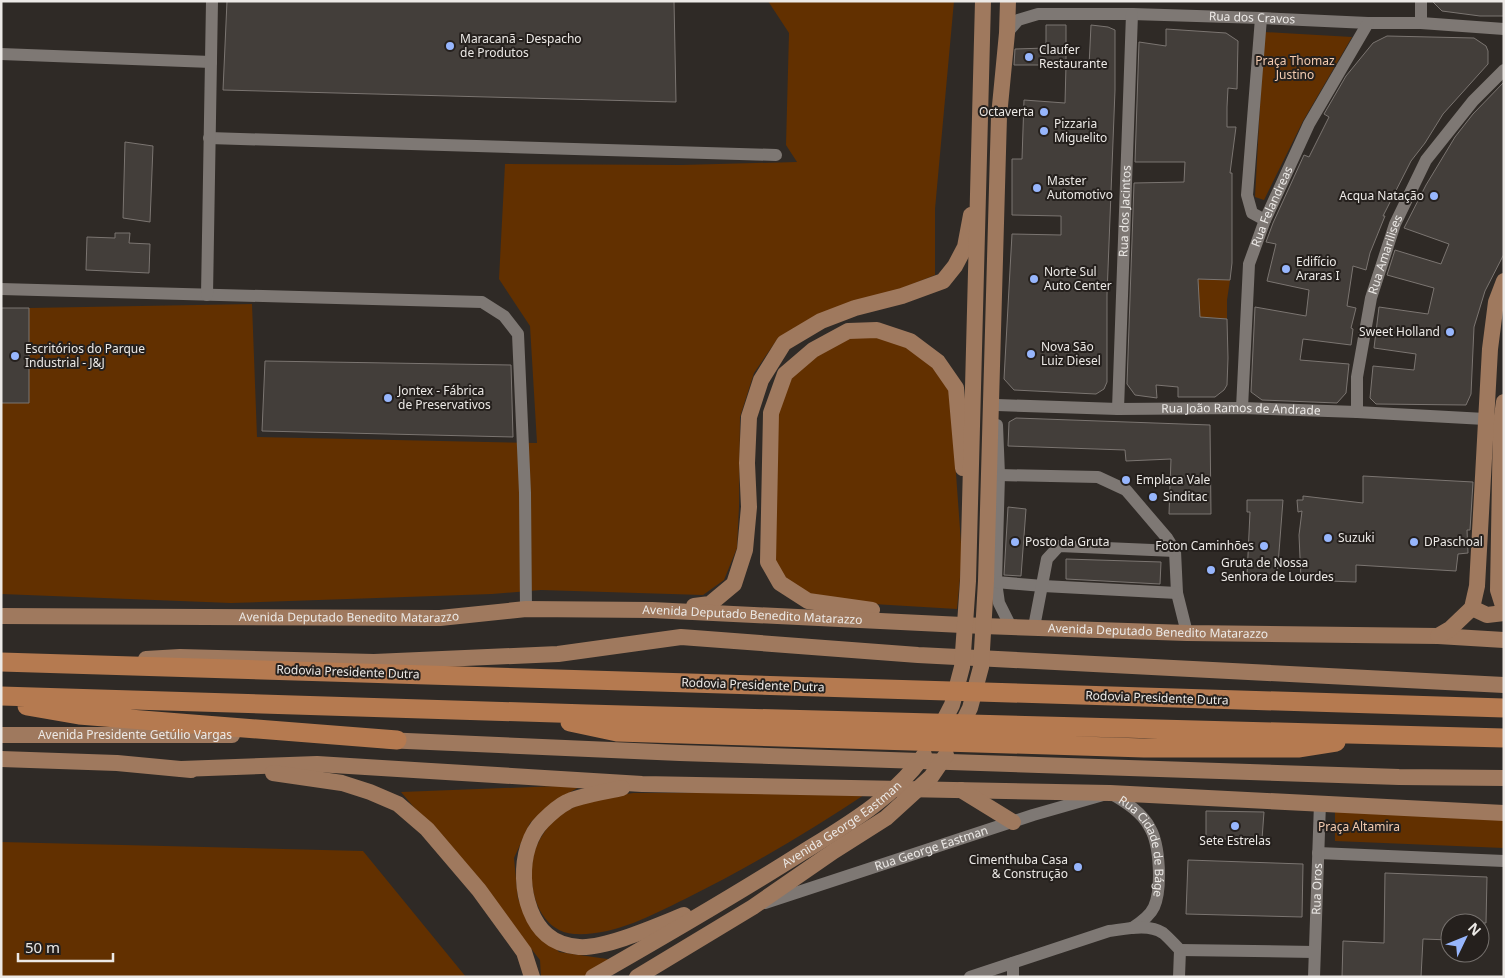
<svg xmlns="http://www.w3.org/2000/svg" width="1505" height="978" font-family="'Noto Sans',sans-serif">
  <style>
    .green { fill: #623000 }
    .building { fill: #433e3a; stroke: #7b7571 }
    .lines { fill: none; stroke-linecap: round; stroke-linejoin: round }
    .minor { stroke: #7e7874; stroke-width: 12 }
    .major { stroke: #9f795e; stroke-width: 16 }
    .highway { stroke: #b57a50; stroke-width: 19 }
    .poi-dot { fill: #97b6fd; stroke: #25201d; stroke-width: 2 }
    .labels { text-anchor: middle; stroke-width: 4; stroke-linejoin: round; paint-order: stroke }
    .street-label { font-size: 12px; fill: #ece9e6; stroke: #25201d }
    .poi-label { font-size: 12px; fill: #ece9e6; stroke: #25201d; text-anchor: start }
    .park-label { font-size: 12px; fill: #f3cbb0; stroke: #25201d }
  </style>
  <rect width="100%" height="100%" fill="#2f2a26"/>
  <!-- green -->
  <path class="green" d="M768 1H954L935 209V275L778 338 754 373 740 417 739 507 737 548 724 580 703 595 541 590 492 594 231 603 1 594V402L29 403V308L252 304 257 437 537 443 530 326 499 279 505 164 681 165 797 162 786 145 789 33Z
    M1264 32 1352 37 1303 121 1264 200 1255 197Z
    M1198 279 1230 280 1227 300V319L1200 317Z
    M876 336 906 346 933 367 950 390 962 557 957 609 856 603 810 595 785 579 775 560 777 414 791 378 817 355 850 337Z
    M583 785 554 801 530 823 514 858 518 899 535 926 559 952 614 960 583 977H541L540 960 511 923 401 792Z
    M633 793H867C808 832 748 868 685 899 650 916 614 936 574 934 536 931 525 881 535 850 539 840 545 829 553 822 573 801 606 797 633 793Z
    M1335 810 1504 820V848L1335 841Z
    M1 842 363 851 466 977H1Z"/>
  <!-- building -->
  <path class="building" d="M227 1H674L676 102 223 90Z
    M1432 1H1504V16H1480L1442 11Z
    M1046 25H1066V65L1089 66 1091 25 1108 27 1115 30V90L1107 295V382L1104 389 1096 394 1014 390 1004 379 1012 234 1061 235V216L1012 215V159H1022L1024 100 1065 103 1066 65H1014L1015 49 1046 48Z
    M1166 29 1226 33 1238 41 1237 89 1228 88 1227 107V127H1236L1230 173H1232V263L1230 280 1198 279 1200 317 1227 319 1228 358 1227 385 1224 390 1215 397H1178V387L1156 385 1157 398 1135 395 1127 384 1134 183 1184 182 1185 162H1135L1139 42 1166 46Z
    M1387 36 1474 38 1486 46 1488 51V64L1443 114 1425 143 1411 161 1383 216H1385L1370 253 1366 270 1353 266 1347 306 1356 308 1351 328 1353 329 1351 345 1303 339 1300 360 1349 364 1346 393 1337 403 1262 400 1251 392 1255 307 1306 316 1309 290 1267 281 1276 244 1266 242 1273 223 1304 155 1309 157 1329 117 1324 114 1346 76 1373 43Z
    M1504 82V254L1485 291 1474 327 1471 394 1466 405 1376 404 1370 398 1373 366 1414 370 1416 354 1374 348 1379 307 1428 314 1434 288 1387 275 1395 250 1441 264 1449 244 1404 228 1426 185 1455 137 1473 114Z
    M125 142 153 146 150 222 123 218Z
    M115 233H130L129 243 150 244 149 273 86 270 87 237 115 238Z
    M1 308H29V403H1Z
    M265 361 511 365 513 437 262 431Z
    M1016 418 1210 425 1211 514H1169L1171 459 1126 461 1125 450 1008 446 1009 422Z
    M1363 476 1473 482 1470 530H1467L1468 553 1458 554 1456 571 1356 565V582L1301 580 1299 535 1302 511 1298 512 1297 500H1303V496L1363 503Z
    M1247 500H1283L1277 578 1247 576 1250 512H1247Z
    M1008 507 1026 509 1021 576 1004 575Z
    M1066 559 1161 562 1160 584 1066 579Z
    M1206 811 1264 812 1262 839H1206Z
    M1188 860 1303 864 1302 917 1186 914Z
    M1385 873 1487 877 1486 923H1450V940L1423 939 1421 977H1342L1343 941 1384 943Z"/>
  <g class="lines">
    <!-- minor -->
    <g class="minor">
      <path d="M1261 18 1247 195 1252 213 1265 220"/>
      <path d="M1421 23V1"/>
      <path id="s1" d="M1007 33 1018 20 1038 14H1132L1261 18 1368 23H1421L1504 29"/>
      <path d="M1 54 211 62"/>
      <path d="M209 138 776 155"/>
      <path d="M1 289 482 302 504 316 518 334 525 493 526 609"/>
      <path d="M207 295 212 1"/>
      <path id="s2" d="M997 405 1118 409 1242 408 1357 412 1485 419"/>
      <path id="s3" d="M1242 408 1249 264 1265 220 1309 124 1368 23"/>
      <path id="s4" d="M1118 409 1132 14"/>
      <path id="s5" d="M1357 412V377L1371 298 1395 224 1426 160 1473 101 1504 70"/>
      <path d="M997 425 999 475 996 582 999 603 1011 627"/>
      <path d="M999 475 1098 477 1126 490 1167 538 1175 551 1177 593 1187 633"/>
      <path d="M996 582 1043 586 1177 593"/>
      <path d="M1034 627 1047 559 1059 546 1175 551"/>
      <path d="M1318 853 1504 861"/>
      <path id="s6" d="M765 903 1033 815 1110 793C1125 802 1142 812 1150 828 1160 845 1162 889 1154 907 1150 916 1140 923 1132 928"/>
      <path d="M1180 950 1314 952"/>
      <path d="M970 977 1109 931C1125 929 1149 923 1163 933 1169 938 1174 944 1180 950L1179 977"/>
      <path d="M1013 977V963"/>
      <path id="s7" d="M1314 977 1320 803"/>
    </g>
    <!-- major -->
    <g class="major">
      <path d="M1504 402 1501 423 1498 590 1504 609"/>
      <path d="M694 606 710 604 734 584 745 550 749 507 747 463 749 417 761 380 784 343 821 321 855 308 902 296 943 281 955 266 965 247 971 215"/>
      <path d="M1472 608 1487 615 1504 613"/>
      <path d="M872 610 808 601 780 583 768 562 771 413 785 374 813 350 848 331 877 330 910 341 938 362 956 388 963 468"/>
      <path id="s8" d="M1 616 440 618 526 609 652 610 983 626 1187 633 1438 636 1504 640"/>
      <path d="M1438 636 1450 629 1472 608 1477 586 1490 349 1496 302 1504 281"/>
      <path d="M146 659 180 657 374 662 558 654 681 637 918 655 1504 685"/>
      <path d="M937 734 952 705 962 667 968 581 983 1"/>
      <path d="M957 734 970 708 981 667 986 581 999 116 1007 33 1008 1"/>
      <path id="s9" d="M1 735H232"/>
      <path d="M384 740 680 753 1399 777 1504 778"/>
      <path d="M1 759 117 763 191 770"/>
      <path d="M181 769 317 764 642 784 1110 793 1504 813"/>
      <path d="M273 773 342 783 370 792 398 804 427 829 479 890 524 952 532 977"/>
      <path d="M622 788C610 791 577 796 567 802 559 806 550 814 543 821 516 847 518 910 547 935 556 943 568 946 579 947 605 949 659 925 684 915"/>
      <path d="M961 790 1013 822"/>
      <path id="s10" d="M593 977C663 937 732 897 800 854 845 826 893 799 924 755"/>
      <path d="M637 977 753 907 834 851 886 818 931 777 946 755"/>
    </g>
    <!-- highway -->
    <path class="highway" d="M1 662 1504 708
      M1 696 587 714 1504 738
      M27 706 79 715 397 740
      M570 722 617 732 1144 748H1298L1336 742"/>
  </g>
  <!-- markers -->
  <g class="poi-dot">
    <circle cx="450" cy="46" r="5"/>
    <circle cx="1029" cy="57" r="5"/>
    <circle cx="1044" cy="112" r="5"/>
    <circle cx="1044" cy="131" r="5"/>
    <circle cx="1037" cy="188" r="5"/>
    <circle cx="1434" cy="196" r="5"/>
    <circle cx="1286" cy="269" r="5"/>
    <circle cx="1034" cy="279" r="5"/>
    <circle cx="1450" cy="332" r="5"/>
    <circle cx="1031" cy="354" r="5"/>
    <circle cx="15" cy="356" r="5"/>
    <circle cx="388" cy="398" r="5"/>
    <circle cx="1126" cy="480" r="5"/>
    <circle cx="1153" cy="497" r="5"/>
    <circle cx="1328" cy="538" r="5"/>
    <circle cx="1015" cy="542" r="5"/>
    <circle cx="1414" cy="542" r="5"/>
    <circle cx="1264" cy="546" r="5"/>
    <circle cx="1211" cy="570" r="5"/>
    <circle cx="1235" cy="826" r="5"/>
    <circle cx="1078" cy="867" r="5"/>
  </g>
  <g class="labels">
    <!-- street labels -->
    <g class="street-label">
      <text dy="4" stroke="none"><textPath href="#s1" startOffset="252">Rua dos Cravos</textPath></text>
      <text dy="4" stroke="none"><textPath href="#s3" startOffset="206">Rua Felandreas</textPath></text>
      <text dy="4" stroke="none"><textPath href="#s4" startOffset="198">Rua dos Jacintos</textPath></text>
      <text dy="4" stroke="none"><textPath href="#s5" startOffset="161">Rua Amarilises</textPath></text>
      <text dy="4" stroke="none"><textPath href="#s2" startOffset="244">Rua João Ramos de Andrade</textPath></text>
      <text dy="4" stroke="none"><textPath href="#s8" startOffset="752">Avenida Deputado Benedito Matarazzo</textPath></text>
      <text dy="4" stroke="none"><textPath href="#s8" startOffset="348">Avenida Deputado Benedito Matarazzo</textPath></text>
      <text dy="4" stroke="none"><textPath href="#s8" startOffset="1158">Avenida Deputado Benedito Matarazzo</textPath></text>
      <text transform="translate(348 672) rotate(2)" y="4">Rodovia Presidente Dutra</text>
      <text transform="translate(753 685) rotate(2)" y="4">Rodovia Presidente Dutra</text>
      <text transform="translate(1157 698) rotate(2)" y="4">Rodovia Presidente Dutra</text>
      <text dy="4" stroke="none"><textPath href="#s9" startOffset="134">Avenida Presidente Getúlio Vargas</textPath></text>
      <text dy="4" stroke="none"><textPath href="#s10" startOffset="292">Avenida George Eastman</textPath></text>
      <text dy="4" stroke="none"><textPath href="#s6" startOffset="175">Rua George Eastman</textPath></text>
      <text dy="4" stroke="none"><textPath href="#s6" startOffset="430">Rua Cidade de Báge</textPath></text>
      <text dy="4" stroke="none"><textPath href="#s7" startOffset="88">Rua Oros</textPath></text>
    </g>
    <!-- poi labels -->
    <g class="poi-label">
      <text x="460" y="43">Maracanã - Despacho<tspan x="460" dy="14">de Produtos</tspan></text>
      <text x="1039" y="54">Claufer<tspan x="1039" dy="14">Restaurante</tspan></text>
      <text x="1034" y="116" text-anchor="end">Octaverta</text>
      <text x="1054" y="128">Pizzaria<tspan x="1054" dy="14">Miguelito</tspan></text>
      <text x="1047" y="185">Master<tspan x="1047" dy="14">Automotivo</tspan></text>
      <text x="1424" y="200" text-anchor="end">Acqua Natação</text>
      <text x="1296" y="266">Edifício<tspan x="1296" dy="14">Araras I</tspan></text>
      <text x="1044" y="276">Norte Sul<tspan x="1044" dy="14">Auto Center</tspan></text>
      <text x="1440" y="336" text-anchor="end">Sweet Holland</text>
      <text x="1041" y="351">Nova São<tspan x="1041" dy="14">Luiz Diesel</tspan></text>
      <text x="25" y="353">Escritórios do Parque<tspan x="25" dy="14">Industrial - J&amp;J</tspan></text>
      <text x="398" y="395">Jontex - Fábrica<tspan x="398" dy="14">de Preservativos</tspan></text>
      <text x="1136" y="484">Emplaca Vale</text>
      <text x="1163" y="501">Sinditac</text>
      <text x="1338" y="542">Suzuki</text>
      <text x="1025" y="546">Posto da Gruta</text>
      <text x="1424" y="546">DPaschoal</text>
      <text x="1254" y="550" text-anchor="end">Foton Caminhões</text>
      <text x="1221" y="567">Gruta de Nossa<tspan x="1221" dy="14">Senhora de Lourdes</tspan></text>
      <text x="1235" y="845" text-anchor="middle">Sete Estrelas</text>
      <text x="1068" y="864" text-anchor="end">Cimenthuba Casa<tspan x="1068" dy="14">&amp; Construção</tspan></text>
    </g>
    <!-- park labels -->
    <g class="park-label">
      <text x="1295" y="65">Praça Thomaz<tspan x="1295" dy="14">Justino</tspan></text>
      <text x="1359" y="831">Praça Altamira</text>
    </g>
  </g>
  <!-- border -->
  <rect width="1505" height="978" fill="none" stroke="#ece9e6" stroke-width="5"/>
  <!-- north arrow -->
  <g transform="translate(1465 938) rotate(47)"><circle r="24" fill="#25201d" stroke="#75706d"/>
  <path d="M0-4L9 19L0 12L-9 19Z" fill="#97b6fd"/>
  <text y="-8" font-size="14" font-weight="bold" text-anchor="middle" fill="#ece9e6">N</text>
  </g>
  <!-- scale -->
  <path d="M18 953v8h95v-8" fill="none" stroke="#ece9e6" stroke-width="2.5"/>
  <text x="25" y="953" font-size="15" fill="#ece9e6" stroke="#25201d" stroke-width="4" paint-order="stroke">50 m</text>
</svg>
